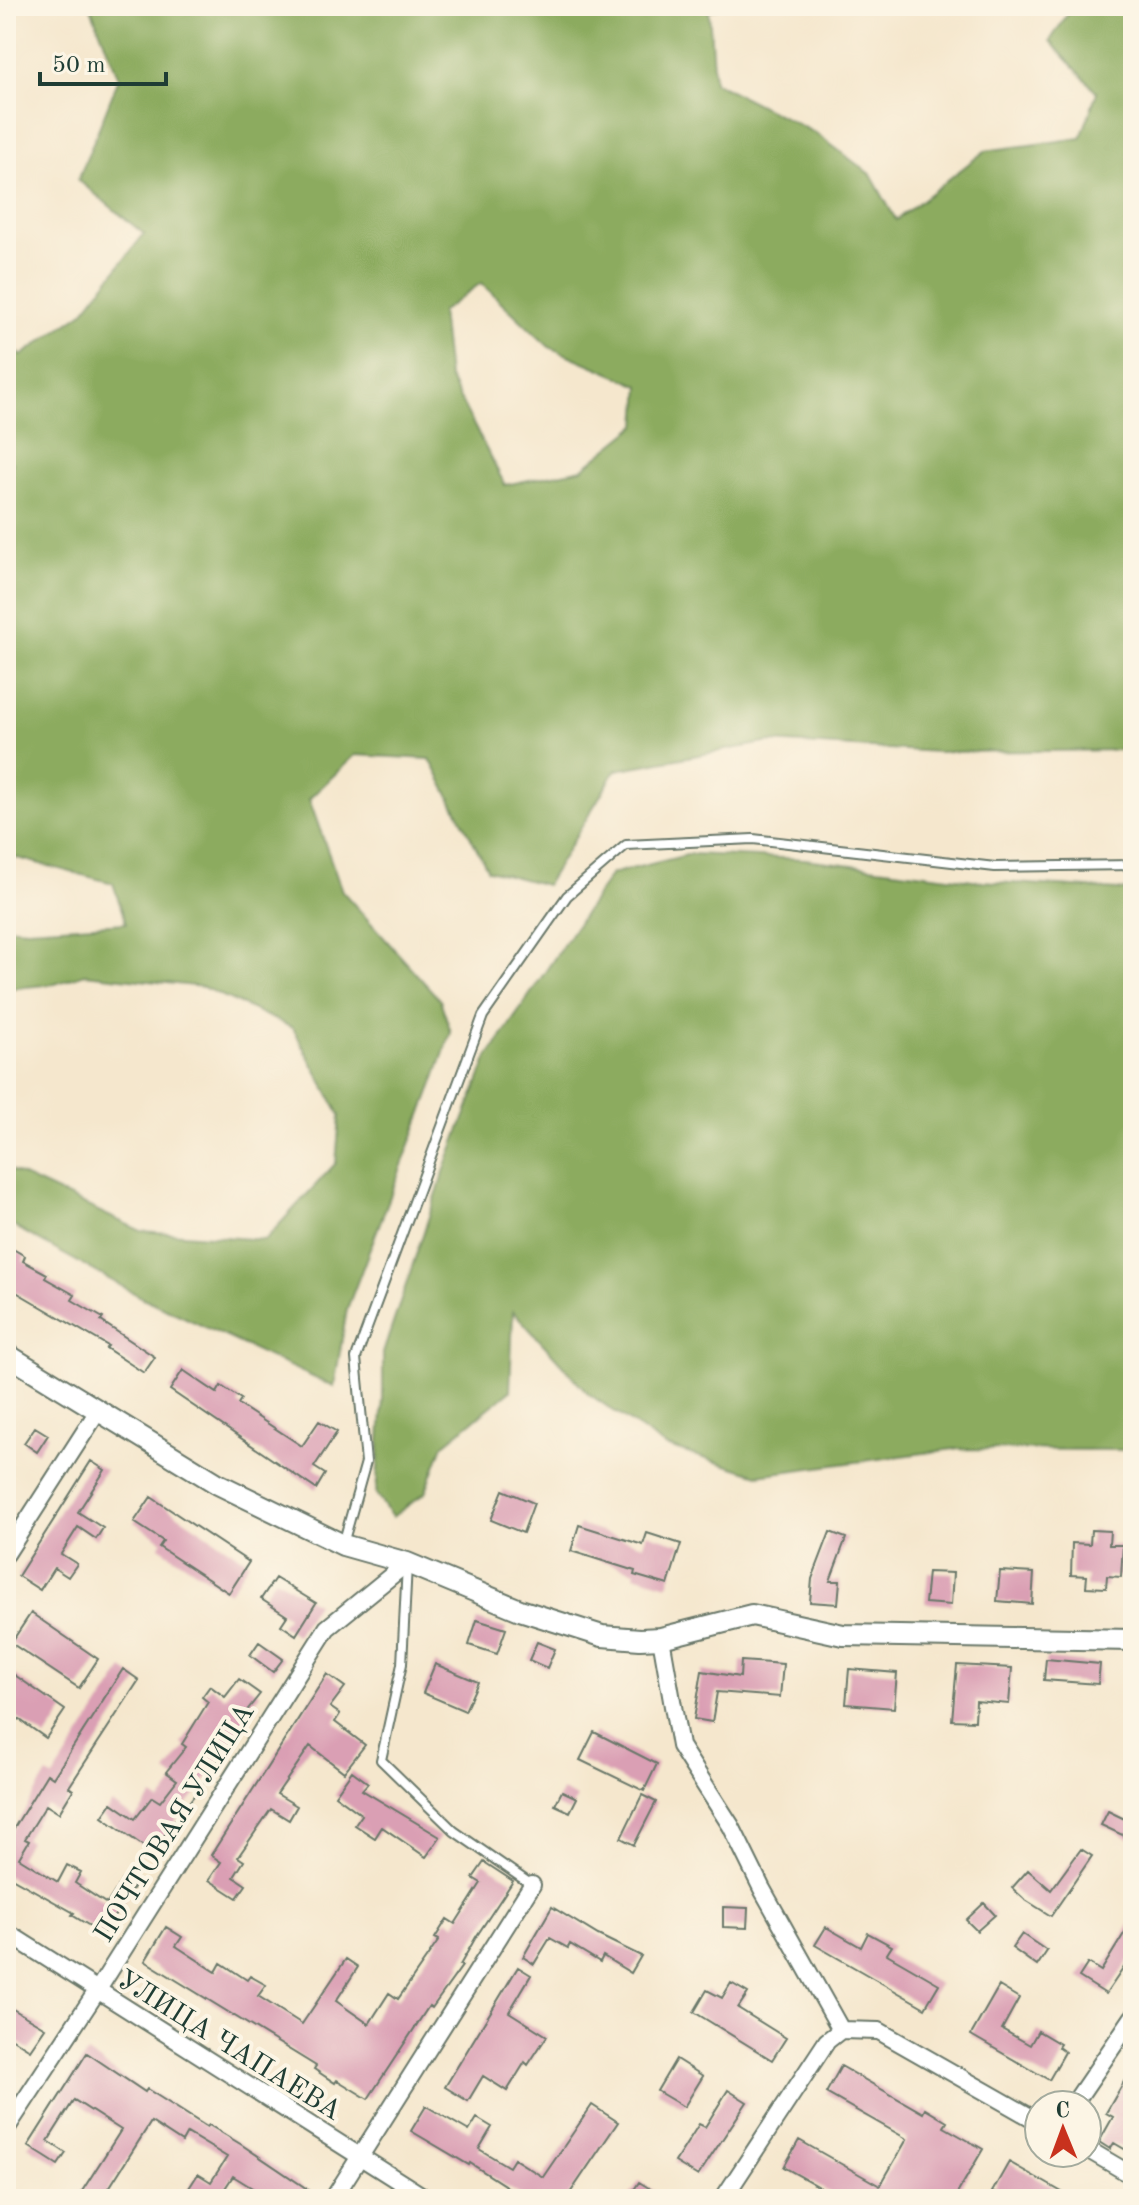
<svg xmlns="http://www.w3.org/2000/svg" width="1139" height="2205" font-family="'Old Standard TT',serif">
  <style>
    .forest { fill: #8cab5f; stroke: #56744a; stroke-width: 2; fill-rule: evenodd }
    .building { fill: #da9fb4 }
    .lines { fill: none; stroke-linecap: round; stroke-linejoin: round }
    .service-casing { stroke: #6a786a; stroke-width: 12 }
    .minor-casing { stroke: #6a786a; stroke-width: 20 }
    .tertiary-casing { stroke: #6a786a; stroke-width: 24 }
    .service { stroke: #fff; stroke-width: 8 }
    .minor { stroke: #fff; stroke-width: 16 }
    .tertiary { stroke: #fff; stroke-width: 20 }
    .labels { text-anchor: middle; stroke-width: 8; stroke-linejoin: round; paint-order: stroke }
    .street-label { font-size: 28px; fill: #1f3d34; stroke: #fcf5e5 }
  </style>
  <rect width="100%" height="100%" fill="#fcf5e5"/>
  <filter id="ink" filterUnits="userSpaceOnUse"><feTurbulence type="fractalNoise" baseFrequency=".0125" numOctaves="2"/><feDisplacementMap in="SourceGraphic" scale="16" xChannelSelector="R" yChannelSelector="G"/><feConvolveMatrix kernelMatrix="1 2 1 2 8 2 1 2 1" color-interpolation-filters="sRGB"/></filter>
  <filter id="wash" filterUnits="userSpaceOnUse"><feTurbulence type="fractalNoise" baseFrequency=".006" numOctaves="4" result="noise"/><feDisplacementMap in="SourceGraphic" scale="32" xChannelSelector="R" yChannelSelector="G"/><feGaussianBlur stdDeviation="1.8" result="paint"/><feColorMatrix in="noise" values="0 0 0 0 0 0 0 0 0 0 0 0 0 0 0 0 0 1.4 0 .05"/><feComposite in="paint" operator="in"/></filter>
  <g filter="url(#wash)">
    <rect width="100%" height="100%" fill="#f5e7cd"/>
    <!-- forest -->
    <path class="forest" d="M90 6H723L709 11 714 82 817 134 871 175 896 220 985 151 1081 138 1097 92 1050 41 1073 6H1133V750L938 752 770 742 616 770 546 885 488 870 430 759 355 755 309 799 342 891 440 1000 451 1032 433 1084 347 1309 334 1387 145 1299 6 1222V1168L141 1231 265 1240 336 1163 340 1115 293 1028 203 987 85 974 55 984 6 989V927L27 929 126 923 113 883 6 855V475L13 463 6 460V336L21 356 83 312 144 234 78 180 119 78ZM481 283 549 347 640 386 637 425 582 469 505 485 448 376 441 312Z
      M691 854 805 859 981 881 1133 891V1450L954 1449 758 1475 665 1446 589 1394 513 1311 510 1391 443 1445 425 1493 392 1517 376 1494 383 1399V1353L448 1160 488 1057 611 874Z"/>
    <g id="blocks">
      <!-- building -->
      <path class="building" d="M6 1245 25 1256 23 1261 47 1274 45 1278 75 1295 72 1300 103 1318 101 1321 155 1357 144 1373 106 1348 108 1346 6 1286Z
        M183 1370 217 1393 221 1386 241 1399 238 1404 302 1446 319 1421 337 1432 314 1467 325 1474 316 1489 170 1390Z
        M35 1427 48 1435 37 1452 24 1443Z
        M91 1461 105 1470 78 1512 103 1528 96 1539 78 1527 61 1554 77 1564 68 1577 54 1568 40 1590 18 1576Z
        M503 1490 534 1503 523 1533 491 1520Z
        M151 1497 249 1562 229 1593 159 1547 163 1541 134 1522Z
        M579 1525 643 1545 647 1533 681 1544 668 1585 634 1575 635 1571 571 1551Z
        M1091 1530 1110 1531 1109 1545H1123L1121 1577 1107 1576 1106 1588 1086 1587 1087 1576 1071 1575 1072 1543 1090 1544Z
        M830 1532 846 1538 830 1581H840L838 1604 810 1602 812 1579Z
        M1000 1571 1034 1573 1032 1604 997 1601Z
        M928 1572 953 1573 951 1605 925 1603Z
        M275 1578 316 1603 296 1635 281 1625 287 1616 261 1599Z
        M31 1613 98 1659 79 1688 11 1643Z
        M477 1620 506 1629 497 1654 469 1645Z
        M259 1642 283 1659 273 1672 250 1655Z
        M537 1642 555 1649 547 1668 529 1660Z
        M1046 1659 1100 1664 1098 1684 1044 1680Z
        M741 1661 783 1664 780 1697 717 1692 712 1722 694 1719 702 1671 740 1677Z
        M435 1664 478 1682 465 1711 423 1693Z
        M957 1665 1012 1668 1009 1704 976 1701 975 1721 952 1720Z
        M6 1669 65 1710 46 1738 6 1710Z
        M123 1669 139 1680 69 1787 73 1790 59 1813 46 1805 25 1839 29 1841 19 1858 58 1882 67 1865 81 1872 75 1883 107 1904 122 1880 133 1887 103 1934 72 1915 74 1913 8 1876 6 1879V1841L47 1774 53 1778Z
        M849 1669 897 1673 894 1708 846 1704Z
        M327 1674 345 1687 330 1707 340 1714 335 1722 365 1745 344 1772 310 1746 277 1794 297 1806 289 1820 271 1809 238 1857 244 1861 234 1877 246 1885 237 1898 209 1880 221 1862 211 1855Z
        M239 1679 260 1694 245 1713 248 1715 207 1778 152 1852 102 1817 112 1803 135 1819 152 1797 160 1802 177 1780 166 1772 186 1747 182 1744 208 1702 202 1697 210 1686 225 1697Z
        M594 1732 657 1764 644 1791 580 1760Z
        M352 1771 368 1783 362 1790 440 1837 426 1857 382 1827 375 1838 355 1825 362 1815 335 1795Z
        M562 1791 577 1798 570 1812 555 1805Z
        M642 1795 656 1802 634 1845 621 1838Z
        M1108 1811 1133 1823V1840L1101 1825Z
        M1081 1849 1092 1856 1051 1916 1024 1899 1012 1888 1028 1870 1051 1890Z
        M484 1862 513 1881 476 1937 460 1965 462 1966 432 2008 429 2006 368 2099 337 2080 335 2083 314 2069 316 2066 145 1961 166 1927 182 1937 176 1946 216 1972 221 1963 247 1980 250 1976 266 1985 258 1996 302 2024 346 1959 358 1967 336 2001 369 2024 389 1993 398 1999 439 1940 435 1938 447 1919 455 1924 481 1883 473 1878Z
        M984 1903 995 1915 977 1931 966 1920Z
        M552 1907 598 1935 641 1956 631 1973 603 1956 600 1962 570 1944 568 1948 550 1938 534 1964 523 1957Z
        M723 1907 748 1908 747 1928 723 1927Z
        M1133 1919V1954L1106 1994 1079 1977 1088 1963 1101 1971Z
        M826 1927 861 1947 868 1933 892 1946 887 1954 939 1984 925 2008 815 1945Z
        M1022 1934 1047 1951 1037 1966 1012 1948Z
        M518 1967 531 1975 509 2012 547 2036 528 2065 525 2062 507 2091 483 2076 468 2101 445 2087Z
        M731 1983 748 1993 738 2008 786 2038 772 2060 694 2012 707 1990 722 1998Z
        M999 1986 1019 1998 1002 2029 1030 2045 1038 2031 1060 2044 1058 2047 1065 2052 1049 2080 971 2035Z
        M6 2005 45 2028 30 2050 6 2035Z
        M87 2053 145 2092 147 2089 207 2127 209 2125 242 2145 322 2199H277L264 2191 262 2194 233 2176 218 2199H182L198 2174 211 2182 227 2157 187 2133 182 2142 151 2122 102 2199H77L121 2130 74 2100 48 2141 66 2153 58 2165 28 2146Z
        M676 2059 703 2076 684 2107 657 2091Z
        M841 2066 923 2113 925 2109 947 2122 944 2127 983 2149 954 2199H841L784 2167 799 2140 880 2186 907 2139 826 2093Z
        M1133 2066V2154L1114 2143 1110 2149 1099 2142 1113 2117 1106 2113Z
        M728 2090 747 2102 698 2176 675 2162 699 2124 705 2127Z
        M592 2105 618 2122 566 2199H526L470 2163 469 2165 411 2131 426 2106 469 2131 477 2118 492 2127 479 2149 509 2167 514 2159 543 2177Z
        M1009 2162 1074 2199H1005L992 2192Z
        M639 2182 667 2199H628Z"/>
    </g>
  </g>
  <g filter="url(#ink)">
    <use href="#blocks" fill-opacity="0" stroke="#6a786a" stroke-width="2"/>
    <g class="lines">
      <defs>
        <path id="service" d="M343 1544 366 1462 356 1358 483 1016 567 896 626 845 753 839 995 867 1133 865
          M407 1564 402 1664 381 1760 454 1831 532 1885"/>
        <path id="minor" d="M6 1554 98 1411
          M661 1638 680 1746 731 1826 762 1889 841 2030
          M6 1932 427 2199
          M841 2030 879 2031 1039 2122
          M1073 2105 1133 2017
          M6 2129 97 1991 327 1628 407 1563
          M1087 2149 1133 2176
          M333 2199 532 1885
          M723 2199 827 2041 841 2030"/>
        <path id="tertiary" d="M6 1354 218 1484 343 1545 407 1563 520 1610 602 1636 640 1639 661 1638 752 1615 843 1635 1133 1640"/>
      </defs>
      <!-- service casing -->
      <use href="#service" class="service-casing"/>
      <!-- minor casing -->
      <use href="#minor" class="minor-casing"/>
      <!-- tertiary casing -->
      <use href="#tertiary" class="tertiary-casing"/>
      <!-- service -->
      <use href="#service" class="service"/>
      <!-- minor -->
      <use href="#minor" class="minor"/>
      <!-- tertiary -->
      <use href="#tertiary" class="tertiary"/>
    </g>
  </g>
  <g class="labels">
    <!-- street labels -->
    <g class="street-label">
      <text transform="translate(173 1822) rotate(-58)" y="10">ПОЧТОВАЯ УЛИЦА</text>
      <text transform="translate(230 2044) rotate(32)" y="10">УЛИЦА ЧАПАЕВА</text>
    </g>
  </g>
  <!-- margin -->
  <rect width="1139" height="2205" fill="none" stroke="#fcf5e5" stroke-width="32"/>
  <!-- north arrow -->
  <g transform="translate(1063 2129) rotate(359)"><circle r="38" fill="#fcf5e5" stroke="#a4ab9e" stroke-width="2"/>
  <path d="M0-6L14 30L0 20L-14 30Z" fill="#c8321e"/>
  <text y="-12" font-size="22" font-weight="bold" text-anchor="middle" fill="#1f3d34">С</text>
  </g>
  <!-- scale -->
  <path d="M40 72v12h126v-12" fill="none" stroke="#1f3d34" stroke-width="4"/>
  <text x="52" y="72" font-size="24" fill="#1f3d34" stroke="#fcf5e5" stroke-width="6" paint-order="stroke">50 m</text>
</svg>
